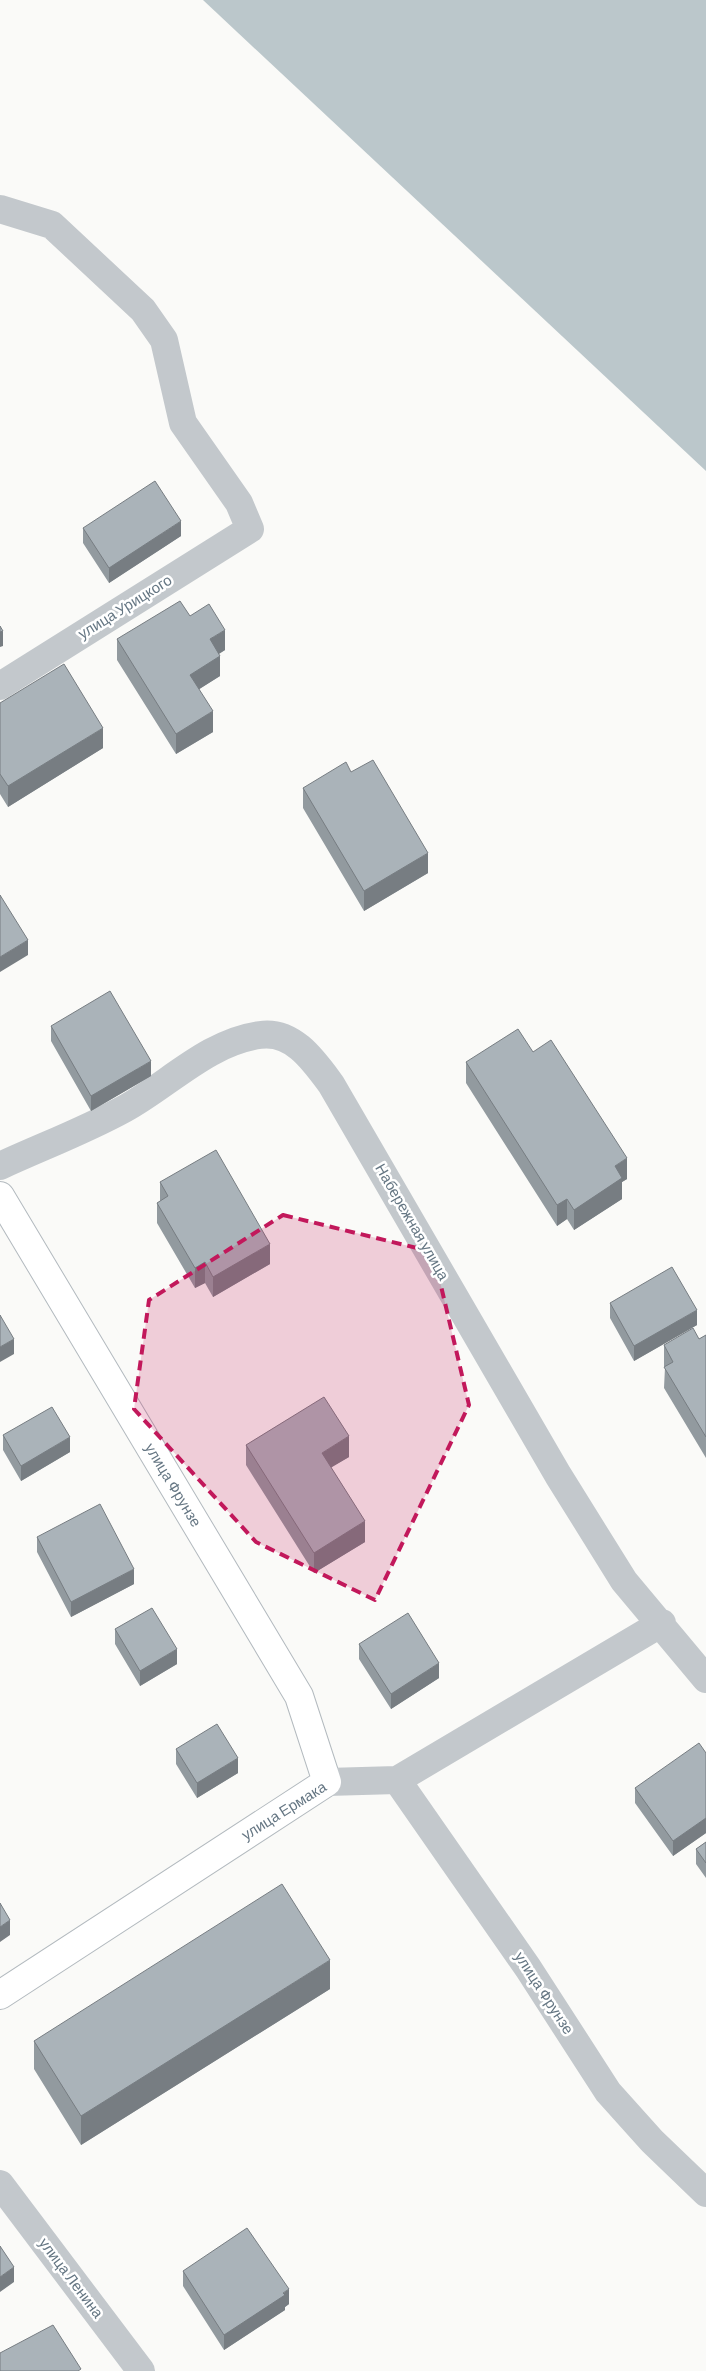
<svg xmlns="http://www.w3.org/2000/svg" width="706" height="2371" font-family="Barlow,sans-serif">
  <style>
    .water { fill: #bbc7cb }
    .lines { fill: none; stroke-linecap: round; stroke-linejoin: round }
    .secondary-casing { stroke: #b3babf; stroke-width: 30 }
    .street { stroke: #c3c8cc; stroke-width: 28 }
    .secondary { stroke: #fff; stroke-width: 28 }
    .wall { fill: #929a9f }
    .shaded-wall { fill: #777d82 }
    .building { fill: #aab3b9; stroke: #777d82 }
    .marked { fill: #c2185b; fill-opacity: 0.2; stroke: #c2185b; stroke-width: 4; stroke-dasharray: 10 6; stroke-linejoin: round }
    .labels { text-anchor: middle; stroke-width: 5; stroke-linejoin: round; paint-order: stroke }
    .street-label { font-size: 15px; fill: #657683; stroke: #fff }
  </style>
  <rect width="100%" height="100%" fill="#fafaf8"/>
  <!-- water -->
  <path class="water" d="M203 0H706V471Z"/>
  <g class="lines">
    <defs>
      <path id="secondary" d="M0 1196 299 1696 327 1782 0 1995"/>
    </defs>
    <!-- secondary casing -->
    <use href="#secondary" class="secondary-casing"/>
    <!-- street -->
    <path class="street" d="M0 209 52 225 143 310 164 340 183 423 239 503 250 529 0 686
      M0 1166C41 1147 84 1131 124 1109 168 1085 208 1042 260 1035 293 1030 314 1061 331 1084L558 1475 624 1581 706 1679
      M397 1780 528 1968 608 2092 652 2141 706 2193
      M327 1782 397 1780 662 1623
      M0 2184 141 2371"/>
    <!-- secondary -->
    <use href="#secondary" class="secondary"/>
  </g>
  <!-- wall -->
  <path class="wall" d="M83 528 181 536 109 583 83 543Z
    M190 616 225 650 219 654 220 676 199 689 213 732 176 754 117 660V639Z
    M0 703 103 748 8 807 0 794Z
    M351 772 428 873 364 911 303 808V788Z
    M51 1026 151 1076 91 1111 51 1041Z
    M533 1052 627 1179 622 1182V1199L574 1230 567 1219 557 1226 466 1083V1062Z
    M160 1182 270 1264 213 1297 205 1283 195 1288 157 1223V1203L160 1201Z
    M610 1303 697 1325 634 1361 610 1318Z
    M706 1335V1458L664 1388 665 1367 664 1366V1345L699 1339Z
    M3 1435 70 1452 21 1481 3 1450Z
    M246 1445 349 1457 331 1467 365 1542 314 1573 246 1465Z
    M37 1537 134 1584 71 1617 37 1552Z
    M115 1629 177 1664 140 1686 115 1644Z
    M359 1644 439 1678 391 1709 359 1659Z
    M176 1749 238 1773 197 1798 176 1764Z
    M706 1753V1833L673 1856 635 1803V1788Z
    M706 1842V1878L696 1864V1849Z
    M330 1989 81 2145 34 2069V2041Z
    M183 2271 289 2304 285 2307V2310L224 2350 183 2286Z"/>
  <!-- shaded-wall -->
  <path class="shaded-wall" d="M181 521V536L109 583V568Z
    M225 630V650L210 659V639Z
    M3 631V646L0 647V632Z
    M220 656V676L190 695V675Z
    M213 711V732L176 754V734Z
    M103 728V748L8 807V786Z
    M428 853V873L364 911V891Z
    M28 940V955L0 972V957Z
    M151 1061V1076L91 1111V1096Z
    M627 1158V1179L622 1182V1199L574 1230V1210L615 1166Z
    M567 1199V1219L557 1226V1205Z
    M270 1244V1264L213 1297V1277Z
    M205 1262V1283L195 1288V1268Z
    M697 1310V1325L634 1361V1346Z
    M14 1339V1354L0 1362V1347Z
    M349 1436V1457L322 1473V1453Z
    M70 1437V1452L21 1481V1466Z
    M365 1521V1542L314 1573V1553Z
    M134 1569V1584L71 1617V1602Z
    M177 1649V1664L140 1686V1671Z
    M439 1663V1678L391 1709V1694Z
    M238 1758V1773L197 1798V1783Z
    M706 1818V1833L673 1856V1841Z
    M10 1920V1935L0 1942V1927Z
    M330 1960V1989L81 2145V2116Z
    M14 2267V2282L0 2292V2277Z
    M289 2289V2304L285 2307V2310L224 2350V2335Z"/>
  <!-- building -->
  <path class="building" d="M155 481 181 521 109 568 83 528Z
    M180 601 190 616 209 604 225 630 210 639 220 656 190 675 213 711 176 734 117 639Z
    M0 626 3 631 0 632Z
    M64 664 103 728 8 786 0 774V703Z
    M373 760 428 853 364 891 303 788 346 762 351 772Z
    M0 895 28 940 0 957Z
    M110 991 151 1061 91 1096 51 1026Z
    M518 1029 533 1052 551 1040 627 1158 615 1166 622 1178 574 1210 567 1199 557 1205 466 1062Z
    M216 1150 270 1244 213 1277 205 1262 195 1268 157 1203 168 1196 160 1182Z
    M672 1267 697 1310 634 1346 610 1303Z
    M0 1315 14 1339 0 1347Z
    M693 1328 699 1339 706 1335V1437L664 1367 673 1362 664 1345Z
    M324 1397 349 1436 322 1453 365 1521 314 1553 246 1445Z
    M52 1407 70 1437 21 1466 3 1435Z
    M100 1504 134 1569 71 1602 37 1537Z
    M152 1608 177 1649 140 1671 115 1629Z
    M408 1613 439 1663 391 1694 359 1644Z
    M217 1724 238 1758 197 1783 176 1749Z
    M699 1743 706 1753V1818L673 1841 635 1788Z
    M706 1842V1863L696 1849Z
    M282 1884 330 1960 81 2116 34 2041Z
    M0 1903 10 1920 0 1927Z
    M247 2228 289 2289 283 2293 285 2295 224 2335 183 2271Z
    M0 2246 14 2267 0 2277Z
    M53 2325 81 2369 78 2371H0V2353Z"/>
  <!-- marked area -->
  <path class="marked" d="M283 1215 433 1252 469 1405 375 1600 256 1542 134 1409 149 1300Z"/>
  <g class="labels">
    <!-- street labels -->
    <g class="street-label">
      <text transform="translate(125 607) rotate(-32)" y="5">улица Урицкого</text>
      <text transform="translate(412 1222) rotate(60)" y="5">Набережная улица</text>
      <text transform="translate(173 1485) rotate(59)" y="5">улица Фрунзе</text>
      <text transform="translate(284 1811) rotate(-32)" y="5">улица Ермака</text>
      <text transform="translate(544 1993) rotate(57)" y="5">улица Фрунзе</text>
      <text transform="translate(71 2278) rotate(53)" y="5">улица Ленина</text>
    </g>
  </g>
</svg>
